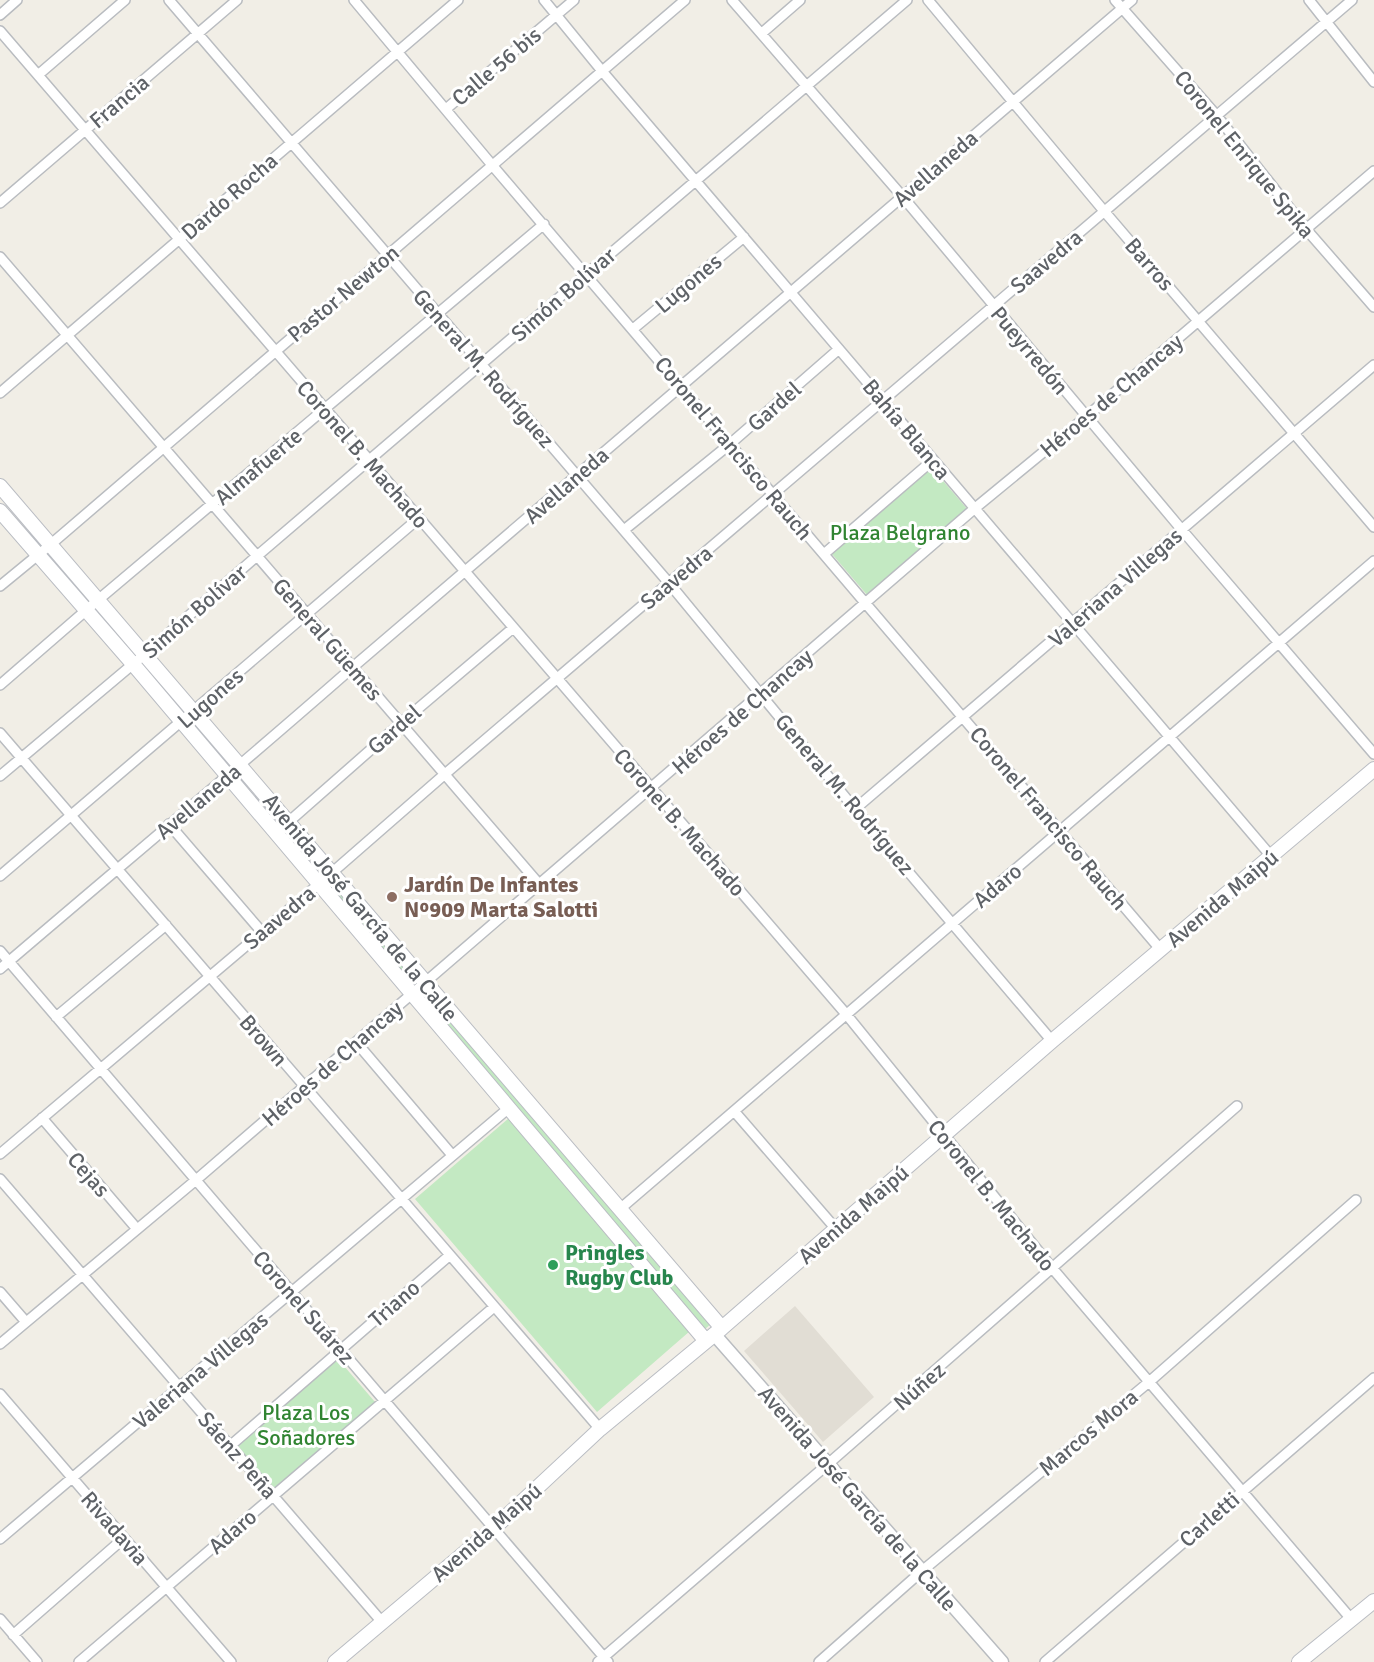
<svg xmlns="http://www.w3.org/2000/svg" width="1374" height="1662" font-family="Signika,sans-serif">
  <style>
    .education { fill: #e1ddd4 }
    .green { fill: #c3e9c2 }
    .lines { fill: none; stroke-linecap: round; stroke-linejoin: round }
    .minor-casing { stroke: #b9bcc0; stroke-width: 12 }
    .tertiary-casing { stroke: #b9bcc0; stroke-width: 15 }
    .secondary-casing { stroke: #babdc3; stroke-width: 16 }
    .minor { stroke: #fff; stroke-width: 9 }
    .tertiary { stroke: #fff; stroke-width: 12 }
    .secondary { stroke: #fff; stroke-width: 14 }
    .education-dot { fill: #8d6e63; stroke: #fff; stroke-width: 2 }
    .leisure-dot { fill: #2e9e5b; stroke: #fff; stroke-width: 2 }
    .labels { text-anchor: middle; stroke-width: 6; stroke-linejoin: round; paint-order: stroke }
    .street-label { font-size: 22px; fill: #5e6267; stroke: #fff }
    .park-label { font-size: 22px; fill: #308431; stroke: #fff }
    .education-label { font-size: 22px; font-weight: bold; fill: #785e54; stroke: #fff; text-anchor: start }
    .leisure-label { font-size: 22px; font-weight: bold; fill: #27864d; stroke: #fff; text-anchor: start }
  </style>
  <rect width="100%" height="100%" fill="#f1eee6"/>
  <!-- education -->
  <path class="education" d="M795 1306 874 1397 823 1442 744 1351Z"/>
  <!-- green -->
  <path class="green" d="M932 468 968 510 868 596 832 554Z
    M337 887 419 982 413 987 331 892Z
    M431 995 711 1324 705 1329 425 1000Z
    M509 1118 690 1331 597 1412 415 1199Z
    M338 1359 375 1402 274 1490 237 1447Z"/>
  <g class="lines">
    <defs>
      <path id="minor" d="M169 0 669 583 855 809 1052 1041
        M354 0 492 165 1161 950
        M544 0 602 71 1271 856
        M732 0 902 196 1182 530 1374 754
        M928 0 1104 211 1374 527
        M1115 0 1217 116 1306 229 1374 307
        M1309 0 1374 82
        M0 15 17 0
        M0 31 846 1014 1053 1269 1352 1620
        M762 33 800 0
        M38 75 125 0
        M446 109 574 0
        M0 203 237 0
        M0 257 539 884
        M633 329 744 237
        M0 393 458 0
        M624 530 730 444 839 349
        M824 554 933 460
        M0 586 50 545 685 0
        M0 685 98 600 544 224
        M0 733 600 1429
        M0 776 145 654 257 556 907 0
        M855 809 1374 365
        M169 824 261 931
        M276 833 401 723 513 628
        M0 876 419 518
        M0 951 608 1662
        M0 969C118 868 237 769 353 667L1132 0
        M56 1017 166 925
        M356 1042 452 1155
        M734 1111 836 1229
        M42 1118 137 1229
        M0 1154 319 884 445 774 1352 0
        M0 1179 382 1622
        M620 1209 1374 561
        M0 1292 26 1322
        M0 1344 196 1180 974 509 1086 417 1374 171
        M0 1394 231 1662
        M230 1446 450 1255
        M0 1539 510 1107
        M0 1619 37 1662
        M13 1635 124 1538
        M79 1662 494 1307
        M598 1662 828 1464 1237 1106
        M819 1662 922 1571 1149 1382 1356 1200
        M1045 1662 1374 1378"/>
      <path id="tertiary" d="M714 1334 1002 1662"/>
      <path id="secondary" d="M0 486 722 1328
        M0 511 133 664 706 1341
        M335 1662 494 1528 600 1429 722 1328 1052 1041 1374 769
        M1299 1662 1374 1601"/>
    </defs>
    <!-- minor casing -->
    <use href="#minor" class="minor-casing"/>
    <!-- tertiary casing -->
    <use href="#tertiary" class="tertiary-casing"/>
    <!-- secondary casing -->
    <use href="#secondary" class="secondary-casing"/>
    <!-- minor -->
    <use href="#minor" class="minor"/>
    <!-- tertiary -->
    <use href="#tertiary" class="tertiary"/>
    <!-- secondary -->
    <use href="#secondary" class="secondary"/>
  </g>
  <!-- markers -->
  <circle class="education-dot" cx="392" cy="897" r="6"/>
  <circle class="leisure-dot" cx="553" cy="1265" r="6"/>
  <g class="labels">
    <!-- street labels -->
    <g class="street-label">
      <text transform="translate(496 66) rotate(-40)" y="8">Calle 56 bis</text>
      <text transform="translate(119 101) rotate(-40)" y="8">Francia</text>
      <text transform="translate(1245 154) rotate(51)" y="8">Coronel Enrique Spika</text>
      <text transform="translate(935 168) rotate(-41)" y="8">Avellaneda</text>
      <text transform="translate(229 196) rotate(-41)" y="8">Dardo Rocha</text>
      <text transform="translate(1046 261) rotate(-40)" y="8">Saavedra</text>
      <text transform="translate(1150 264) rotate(49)" y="8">Barros</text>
      <text transform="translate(688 283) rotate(-40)" y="8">Lugones</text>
      <text transform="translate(343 293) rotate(-40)" y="8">Pastor Newton</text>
      <text transform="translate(563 294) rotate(-41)" y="8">Simón Bolívar</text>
      <text transform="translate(1030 350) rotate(50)" y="8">Pueyrredón</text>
      <text transform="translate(484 368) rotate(49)" y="8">General M. Rodríguez</text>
      <text transform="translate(1111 395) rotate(-40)" y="8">Héroes de Chancay</text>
      <text transform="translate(774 406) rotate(-41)" y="8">Gardel</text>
      <text transform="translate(907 429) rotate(50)" y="8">Bahía Blanca</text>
      <text transform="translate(734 448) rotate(50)" y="8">Coronel Francisco Rauch</text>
      <text transform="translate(363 454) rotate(49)" y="8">Coronel B. Machado</text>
      <text transform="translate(258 466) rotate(-40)" y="8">Almafuerte</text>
      <text transform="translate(566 485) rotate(-41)" y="8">Avellaneda</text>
      <text transform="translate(676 577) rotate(-40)" y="8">Saavedra</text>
      <text transform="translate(1115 587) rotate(-41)" y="8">Valeriana Villegas</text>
      <text transform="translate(194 611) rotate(-41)" y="8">Simón Bolívar</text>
      <text transform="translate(328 639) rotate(49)" y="8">General Güemes</text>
      <text transform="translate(210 698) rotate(-41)" y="8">Lugones</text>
      <text transform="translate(742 711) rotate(-41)" y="8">Héroes de Chancay</text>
      <text transform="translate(394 729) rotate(-41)" y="8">Gardel</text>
      <text transform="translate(845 794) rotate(50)" y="8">General M. Rodríguez</text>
      <text transform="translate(198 801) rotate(-40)" y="8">Avellaneda</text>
      <text transform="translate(1049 818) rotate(50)" y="8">Coronel Francisco Rauch</text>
      <text transform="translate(680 822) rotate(49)" y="8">Coronel B. Machado</text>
      <text transform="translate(997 885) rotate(-40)" y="8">Adaro</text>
      <text transform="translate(1222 898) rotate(-40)" y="8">Avenida Maipú</text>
      <text transform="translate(361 907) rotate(50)" y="8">Avenida José García de la Calle</text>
      <text transform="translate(279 917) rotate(-40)" y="8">Saavedra</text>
      <text transform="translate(264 1040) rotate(49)" y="8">Brown</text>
      <text transform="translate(332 1063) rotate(-41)" y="8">Héroes de Chancay</text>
      <text transform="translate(89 1174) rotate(49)" y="8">Cejas</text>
      <text transform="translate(992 1195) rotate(51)" y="8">Coronel B. Machado</text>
      <text transform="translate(853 1214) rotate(-41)" y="8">Avenida Maipú</text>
      <text transform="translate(394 1303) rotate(-41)" y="8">Triano</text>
      <text transform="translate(304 1307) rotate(49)" y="8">Coronel Suárez</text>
      <text transform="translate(200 1370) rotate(-40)" y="8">Valeriana Villegas</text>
      <text transform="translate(919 1386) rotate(-41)" y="8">Núñez</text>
      <text transform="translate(1088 1432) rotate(-40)" y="8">Marcos Mora</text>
      <text transform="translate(238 1455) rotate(49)" y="8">Sáenz Peña</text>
      <text transform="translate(858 1498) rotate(49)" y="8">Avenida José García de la Calle</text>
      <text transform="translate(1209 1519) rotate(-41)" y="8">Carletti</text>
      <text transform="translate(115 1528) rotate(49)" y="8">Rivadavia</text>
      <text transform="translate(232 1531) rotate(-41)" y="8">Adaro</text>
      <text transform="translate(486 1532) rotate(-41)" y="8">Avenida Maipú</text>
    </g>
    <!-- park labels -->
    <g class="park-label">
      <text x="900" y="540">Plaza Belgrano</text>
      <text x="306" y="1420">Plaza Los<tspan x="306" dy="25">Soñadores</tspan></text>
    </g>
    <!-- education labels -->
    <g class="education-label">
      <text x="404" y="892">Jardín De Infantes<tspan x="404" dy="25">Nº909 Marta Salotti</tspan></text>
    </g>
    <!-- leisure labels -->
    <g class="leisure-label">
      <text x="565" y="1260">Pringles<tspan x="565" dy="25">Rugby Club</tspan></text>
    </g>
  </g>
</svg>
